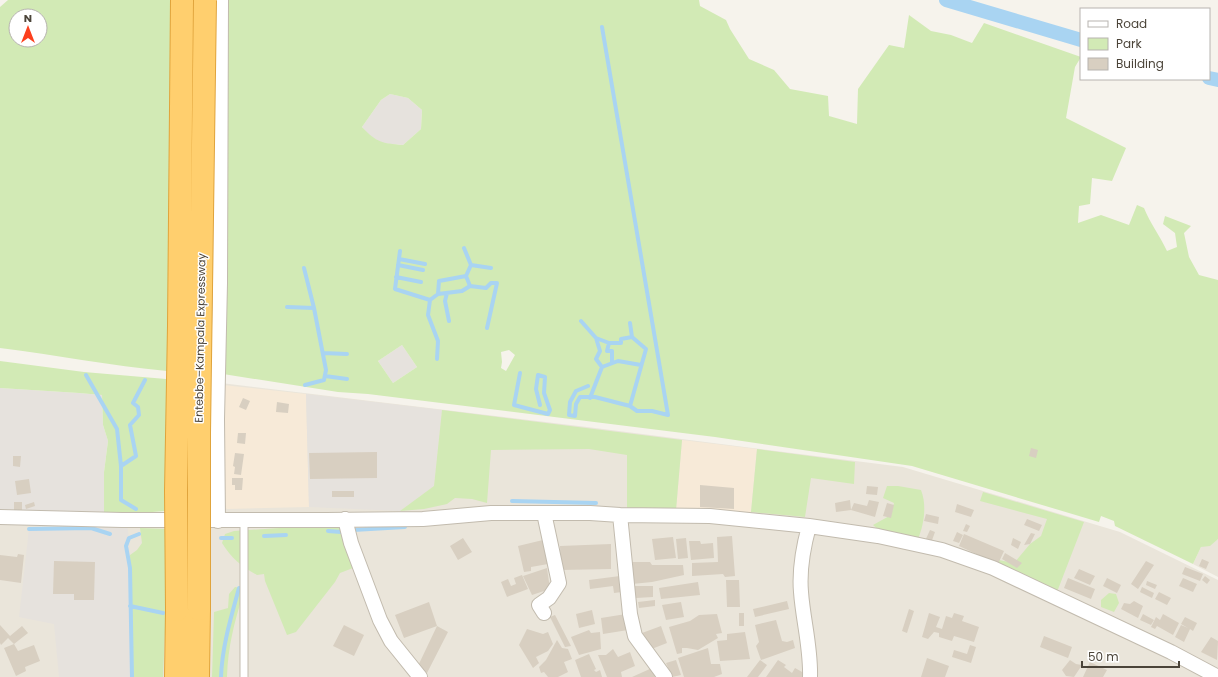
<svg xmlns="http://www.w3.org/2000/svg" width="1218" height="677" font-family="Poppins,sans-serif">
  <style>
    .residential { fill: #eae5da }
    .commercial { fill: #f7ead8 }
    .industrial { fill: #e6e2dd }
    .green { fill: #d2eab5; fill-rule: evenodd }
    .lines { fill: none; stroke-linecap: round; stroke-linejoin: round }
    .stream { stroke: #a9d4f2; stroke-width: 4 }
    .canal { stroke: #a9d4f2; stroke-width: 14 }
    .building { fill: #d8cfc1 }
    .service-casing { stroke: #c2bbae; stroke-width: 9 }
    .minor-casing { stroke: #c2bbae; stroke-width: 16 }
    .motorway-casing { stroke: #e0a43c; stroke-width: 24 }
    .service { stroke: #fff; stroke-width: 7 }
    .minor { stroke: #fff; stroke-width: 14 }
    .motorway { stroke: #ffcf6e; stroke-width: 22 }
    .motorway-bridge-casing { stroke: #e0a43c; stroke-width: 24; stroke-linecap: butt }
    .motorway-bridge { stroke: #ffcf6e; stroke-width: 22 }
    .labels { text-anchor: middle; stroke-width: 3; stroke-linejoin: round; paint-order: stroke }
    .street-label { font-size: 11px; fill: #4b4439; stroke: #fff }
  </style>
  <rect width="100%" height="100%" fill="#f6f3ec"/>
  <!-- residential -->
  <path class="residential" d="M221 383 595 428 903 467 1120 532 1218 580V677H0V513L219 516Z
    M1218 539V577L1193 564 1201 547Z"/>
  <!-- commercial -->
  <path class="commercial" d="M223 385 306 394 309 507 227 509 221 504Z
    M682 440 757 449 751 512 676 510Z"/>
  <!-- industrial -->
  <path class="industrial" d="M390 94 408 98 422 110 421 129 403 145 381 143 369 135 362 127 381 100Z
    M402 345 417 367 393 383 378 361Z
    M0 388 79 393 102 395 103 425 108 441 104 472V512L35 511 0 509Z
    M306 394 442 410 434 486 400 511 309 507Z
    M127 525 129 538 132 677H59L54 624 19 617 29 529Z"/>
  <!-- green -->
  <path class="green" d="M8 0H172L170 244 167 371C111 366 56 355 0 348V7ZM16 16H40V40H16Z
    M227 0H699L700 6 726 20 730 29 749 59 774 70 790 89 828 96 829 116 857 124 858 89 889 45 904 48 909 15 931 31 951 35 972 43 984 23 1081 57 1075 67 1066 118 1126 148 1112 181 1092 178 1090 204 1079 206 1078 223 1101 215 1129 225 1137 205 1144 208C1150 223 1160 236 1167 251L1177 247 1175 233 1163 224 1165 216 1191 226 1184 233 1189 257 1199 275 1218 280V539L1210 546 1201 547 1193 564 1115 526 1114 521 1101 516 1099 522 912 466 715 437 368 394 338 392 223 374 228 240 226 138ZM390 94 408 98 422 110 421 129 403 145C382 143 377 143 362 127L381 100ZM402 345 417 367 393 383 378 361ZM509 350 515 355 506 371 501 368 502 362 501 352Z
    M0 361 84 372 166 379V511L139 513 104 512V472L108 441 103 425 102 395 79 393 0 388Z
    M442 410 682 440 676 510 627 509V455L589 449 491 450 487 503 472 499 455 498 447 504 424 509 400 511 434 486Z
    M757 449 855 462 854 484 811 478 805 517 751 512Z
    M887 486H898L921 490C927 505 924 525 918 539L883 534 873 525 891 515 894 503 883 498Z
    M983 492 1084 522 1057 592 1026 578 1027 575 1016 576 996 563 999 560 1014 563 1030 544 1041 536 1047 519 980 501Z
    M338 524 353 568 340 573 335 582 296 632 287 635 265 581 264 574 257 575C241 566 232 559 222 543L225 534 234 531Z
    M140 528 166 529V609L163 677H132L130 555 137 550 142 543Z
    M235 587 242 588 243 594C234 624 228 646 227 677H212L214 612 228 608 229 594Z
    M1109 593 1116 594 1119 603 1114 612 1101 607V600Z"/>
  <g class="lines">
    <!-- stream -->
    <path class="stream" d="M400 251 395 289 430 300
      M399 259 425 264
      M398 265 423 270
      M471 265 491 268
      M304 268 314 308 326 370 324 380 305 385
      M396 277 421 282
      M470 286 486 288 491 283H497L487 328
      M447 293 445 301 449 321
      M438 294 462 291 470 286 466 276
      M287 307 314 308
      M581 321 596 338 600 351 596 359 602 367
      M596 338 609 343H621V339L632 337
      M609 343 607 351H612V363
      M323 353 347 354
      M437 359 438 341 428 315 430 300 438 294 439 281 466 276 471 265 464 248
      M520 373 514 405 548 414 550 410 544 393 545 377 538 375 536 389 540 405
      M86 375 117 429 121 466V500L136 509
      M325 376 347 379
      M588 386 576 391 570 402 569 415 575 416 576 404 580 397H595L630 406 637 411H652L668 415 602 27
      M590 398 602 367 618 361 641 365
      M630 406 646 349 632 337 630 323
      M121 466 136 456 130 425 139 415 138 407 133 403 145 380
      M512 501 596 503
      M29 529 91 528 110 534
      M353 530 405 527
      M328 531 341 532
      M264 536 286 535
      M221 538H232
      M130 606 163 613
      M132 677 130 568 126 546 129 538 139 534
      M221 677C222 647 231 617 239 588"/>
    <!-- canal -->
    <path class="canal" d="M946 0 1081 40
      M1209 78 1218 80"/>
  </g>
  <!-- building -->
  <path class="building" d="M243 398 250 401 246 410 239 407Z
    M277 402 289 404 288 413 276 412Z
    M238 433H246L245 444 237 443Z
    M1031 448 1038 450 1036 458 1029 456Z
    M377 452V478L310 479 309 453Z
    M235 453 244 454 241 475 234 474 235 467 233 466Z
    M13 456H21L20 467 13 466Z
    M232 478H243L242 490H235V485H232Z
    M29 479 31 493 17 495 15 481Z
    M700 485 734 488V509L700 507Z
    M867 486 878 487 877 495 866 494Z
    M332 491H354V497H332Z
    M850 500 851 510 854 503 867 506 869 500 879 502 875 517 851 510 836 512 835 503Z
    M14 502H22V510H14Z
    M34 502 35 506 26 509 25 505Z
    M887 503 894 505 891 518 883 516Z
    M957 504 974 510 971 517 955 512Z
    M926 514 939 517 938 524 924 521Z
    M1027 519 1042 525 1039 531 1024 525Z
    M966 524 970 526 967 532 963 531Z
    M930 530 935 532 931 543 925 541Z
    M957 532 963 535 959 543 953 541Z
    M1031 533 1035 534 1030 544 1024 545Z
    M964 534 1004 551 998 564 959 546Z
    M732 536 735 576 725 577 723 574 692 576V563L718 562 717 537Z
    M673 537 676 558 655 560 652 539Z
    M463 538 472 552 458 560 450 546Z
    M686 538 688 558 678 559 676 539Z
    M1013 538 1021 542 1018 549 1011 545Z
    M543 540 548 564 531 567V571L524 572 518 546Z
    M689 541H700L701 544 713 543 714 558 691 560Z
    M611 544V569L561 570 560 546Z
    M1005 553 1022 563 1017 568 1002 559Z
    M18 554 24 555 21 583 0 580V555L17 557Z
    M1202 559 1209 562 1206 569 1199 566Z
    M54 561 95 562 94 600H74V594H53Z
    M1146 561 1154 565 1138 589 1131 584Z
    M628 562H650L652 565H683L684 575 652 582 632 584Z
    M1185 567 1203 574 1200 581 1182 574Z
    M547 568 550 589 532 595 523 576Z
    M1079 569 1095 576 1090 585 1074 578Z
    M522 575 528 589 507 597 501 582 508 579 511 586 516 584 514 578Z
    M620 576 622 592 614 593 613 586 590 589 589 580Z
    M1205 576 1210 580 1207 584 1202 580Z
    M1068 578 1095 589 1091 599 1064 588Z
    M1107 578 1121 585 1117 593 1103 586Z
    M1183 578 1197 584 1193 592 1179 586Z
    M726 580H739L740 607H727Z
    M1147 581 1157 585 1155 589 1146 585Z
    M698 582 700 595 661 599 659 588Z
    M633 586H653V597L636 598Z
    M1142 587 1154 593 1152 598 1140 592Z
    M1159 592 1171 598 1167 605 1155 599Z
    M655 600V606L639 608 638 602Z
    M787 601 789 609 755 617 753 609Z
    M1134 601 1143 606 1138 618 1121 609 1124 603 1130 604Z
    M429 602 437 626 404 638 395 615Z
    M681 602 684 617 666 620 662 605Z
    M909 609 914 611 907 633 902 631Z
    M592 610 595 624 579 628 576 614Z
    M739 613H744V626H739Z
    M929 613 940 617 936 627 942 629 946 616 952 618 954 613 964 616 962 621 979 627 974 642 954 636 952 641 939 637V633L934 632 928 639 922 637Z
    M626 614 628 630 603 634 601 618Z
    M717 614 722 633 716 634 718 638 698 650 687 648H682V653L677 654 669 627 690 621 699 615Z
    M1143 614 1154 620 1151 625 1140 620Z
    M1163 614 1179 623 1173 635 1157 626 1155 629 1151 627 1156 617 1160 620Z
    M555 615 571 646 565 647 550 617Z
    M1185 617 1197 623 1193 631 1190 629 1184 642 1175 637 1181 625 1188 628 1181 624Z
    M776 620 782 641 787 642 793 640 795 648 761 660 756 646 759 642 755 625Z
    M0 625 10 636 22 626 28 633 14 644 8 638 1 645 0 643Z
    M344 625 364 635 354 656 333 646Z
    M437 626 448 632 427 673 417 668Z
    M661 626 667 643 649 650 642 633Z
    M527 629 543 634 548 632 553 644 548 651 536 657 539 663 533 668 519 645Z
    M589 630 591 633 600 632 601 649 579 655 571 637Z
    M745 632 750 659 720 661 717 641 727 640V634Z
    M1044 636 1072 647 1068 658 1040 647Z
    M1211 637 1218 641 1217 660 1201 652Z
    M557 640 562 648 568 649 572 659 564 662 568 672 558 677H548L544 672 541 673 539 667 546 660Z
    M14 644 18 651 34 645 40 661 25 667 26 671 16 676 4 648Z
    M970 645 976 647 971 663 952 657 954 650 967 654Z
    M708 648 711 664H720L722 674 714 677H684L678 658Z
    M613 649 618 657 630 652 635 666 621 672 622 677H607L598 655H606Z
    M589 654 596 669 594 670 596 672 600 670 602 677H581L575 660Z
    M927 658 949 666 945 677H921Z
    M676 660 681 675 672 677 666 663Z
    M760 660 767 665 758 677H747Z
    M778 660 786 665 784 667 792 673 795 668 804 673 802 677H766Z
    M1070 660 1076 664 1082 665 1074 677 1066 676 1062 670Z
    M1090 662 1107 670 1103 677H1083Z
    M652 668 658 675 654 677H632Z"/>
  <g class="lines">
    <defs>
      <path id="service" d="M244 520V677"/>
      <path id="minor" d="M544 513 559 583 549 598 539 605 544 613
        M620 515 630 614 635 636 665 677
        M0 517 122 520H326L423 519 491 513H590L620 515 710 516 809 526 878 536 942 550 993 568 1171 652 1218 677
        M345 519 351 543 380 620 391 641 420 677
        M218 521 217 419 220 283 221 0
        M809 526C803 548 799 569 801 592 803 620 811 648 810 677"/>
      <path id="motorway" d="M176 677 177 610
        M198 677 199 609"/>
    </defs>
    <!-- service casing -->
    <use href="#service" class="service-casing"/>
    <!-- minor casing -->
    <use href="#minor" class="minor-casing"/>
    <!-- motorway casing -->
    <use href="#motorway" class="motorway-casing"/>
    <!-- service -->
    <use href="#service" class="service"/>
    <!-- minor -->
    <use href="#minor" class="minor"/>
    <!-- motorway -->
    <use href="#motorway" class="motorway"/>
    <defs>
      <path id="motorway-bridge" d="M199 609V433L205 0
        M177 610 176 491 179 326 182 0"/>
    </defs>
    <!-- motorway-bridge casing -->
    <use href="#motorway-bridge" class="motorway-bridge-casing"/>
    <!-- motorway-bridge -->
    <use href="#motorway-bridge" class="motorway-bridge"/>
  </g>
  <g class="labels">
    <!-- street labels -->
    <g class="street-label">
      <text transform="translate(200 338) rotate(-89)" y="4">Entebbe–Kampala Expressway</text>
    </g>
  </g>
  <!-- legend -->
  <rect x="1080" y="8" width="130" height="72" fill="#ffffff" stroke="#b7b4b0"/>
  <rect x="1088" y="21" width="20" height="6" fill="#ffffff" stroke="#b7b4b0"/>
  <text x="1116" y="28" font-size="12" fill="#4b4439">Road</text>
  <rect x="1088" y="38" width="20" height="12" fill="#d2eab5" stroke="#b7b4b0"/>
  <text x="1116" y="48" font-size="12" fill="#4b4439">Park</text>
  <rect x="1088" y="58" width="20" height="12" fill="#d8cfc1" stroke="#b7b4b0"/>
  <text x="1116" y="68" font-size="12" fill="#4b4439">Building</text>
  <!-- north arrow -->
  <g transform="translate(28 28)"><circle r="19" fill="#ffffff" stroke="#b7b4b0"/>
  <path d="M0-3L7 15L0 10L-7 15Z" fill="#fc3f1d"/>
  <text y="-6" font-size="11" font-weight="bold" text-anchor="middle" fill="#4b4439">N</text>
  </g>
  <!-- scale -->
  <path d="M1082 661v6h97v-6" fill="none" stroke="#4b4439" stroke-width="2"/>
  <text x="1088" y="661" font-size="12" fill="#4b4439" stroke="#ffffff" stroke-width="3" paint-order="stroke">50 m</text>
</svg>
